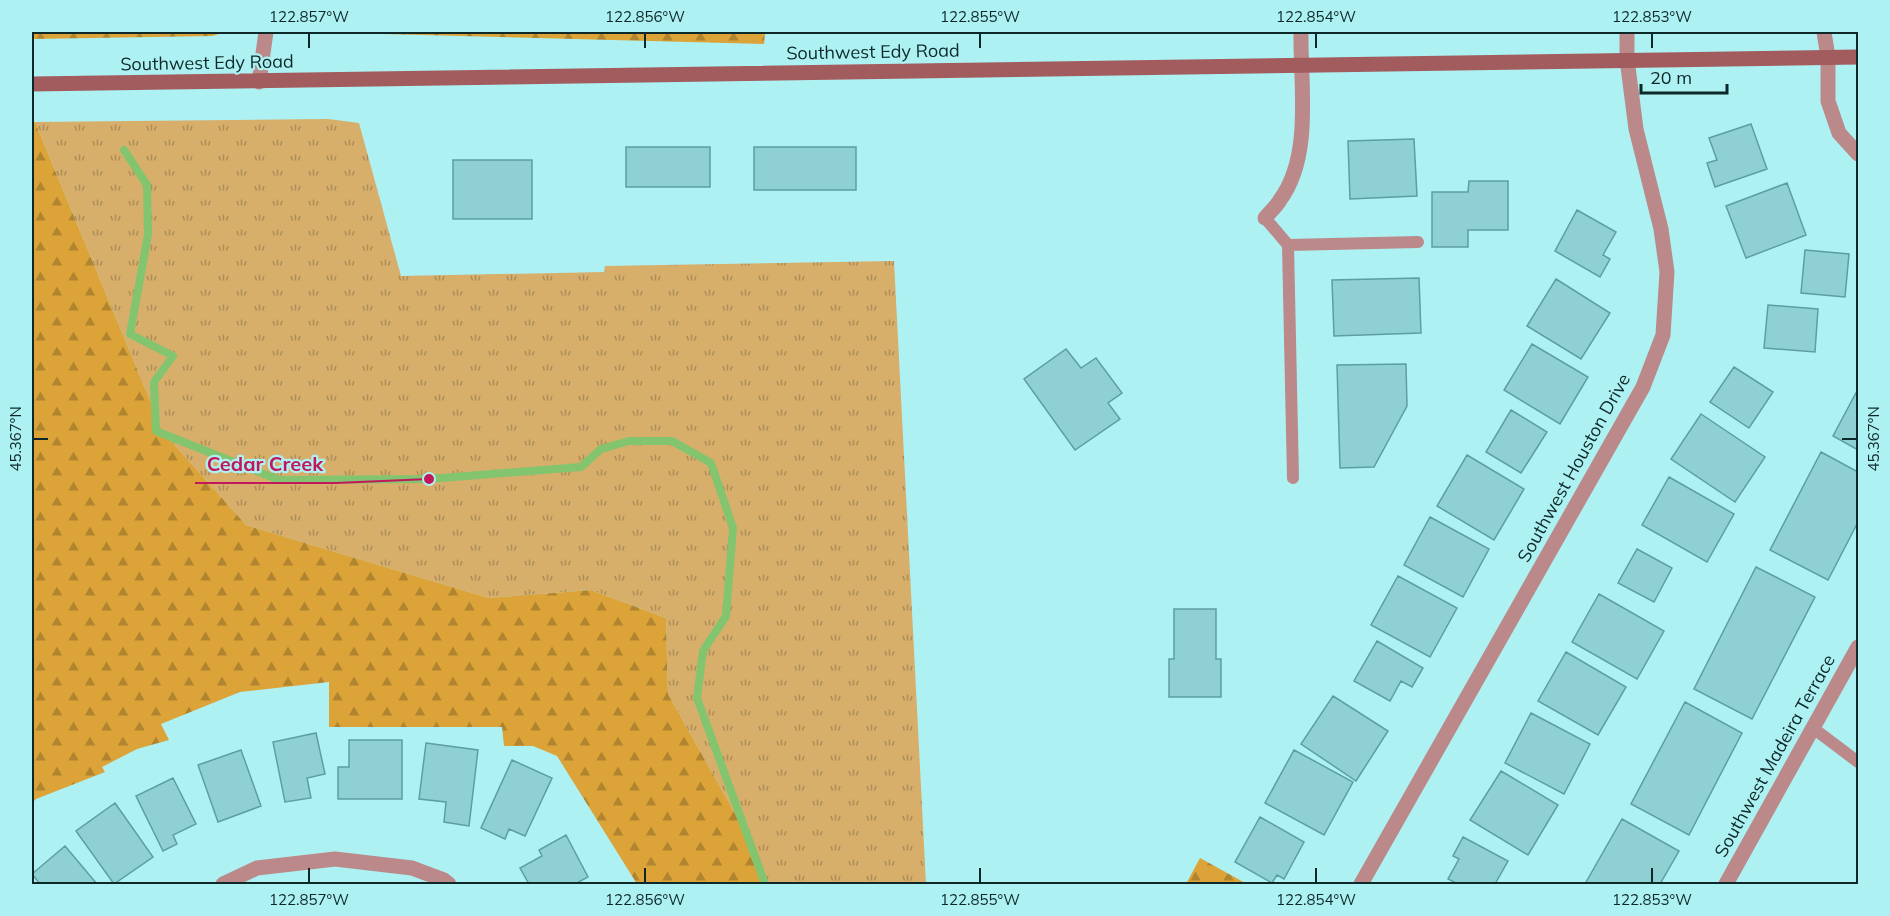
<svg xmlns="http://www.w3.org/2000/svg" width="1890" height="916" font-family="Mulish,sans-serif">
  <style>
    .grass { fill: url(#grass-tufts) }
    .forest { fill: url(#forest-firs) }
    .lines { fill: none; stroke-linecap: round; stroke-linejoin: round }
    .stream { stroke: #83c56f; stroke-width: 8 }
    .building { fill: #8fd1d3; stroke: #5d9ea0; stroke-width: 1.5 }
    .service { stroke: #bb8989; stroke-width: 12 }
    .minor { stroke: #bb8989; stroke-width: 15 }
    .secondary { stroke: #a35c5e; stroke-width: 15 }
    .ticks { fill: none; stroke: #0d2829; stroke-width: 2 }
    .labels { text-anchor: middle; stroke-width: 4.5; stroke-linejoin: round; paint-order: stroke }
    .street-label { font-size: 18px; fill: #0d2829; stroke: #aef1f3 }
    .leader { fill: none; stroke: #c2185b; stroke-width: 2 }
    .callout-dot { fill: #c2185b; stroke: #aef1f3; stroke-width: 2 }
    .callout-label { font-size: 20px; text-anchor: middle; font-weight: bold; fill: #c2185b; stroke: #aef1f3; stroke-width: 4.5; stroke-linejoin: round; paint-order: stroke }
    .neatline { fill: none; stroke: #0d2829; stroke-width: 2 }
    .ticks-label { font-size: 15px; text-anchor: middle; fill: #0d2829 }
  </style>
  <defs>
    <pattern id="grass-tufts" width="24" height="20" patternUnits="userSpaceOnUse" patternTransform="scale(1.5)"><rect width="24" height="20" fill="#d8ae6b"/><path d="M3 7l-1-3M5 7V3M7 7l1-3M15 17l-1-3M17 17v-4M19 17l1-3" fill="none" stroke="#ae8e58"/></pattern>
    <pattern id="forest-firs" width="22" height="20" patternUnits="userSpaceOnUse" patternTransform="scale(1.5)"><rect width="22" height="20" fill="#dca338"/><path d="M5 1l3.5 6h-7zM16 11l3.5 6h-7z" fill="#b1852f"/></pattern>
  </defs>
  <rect width="100%" height="100%" fill="#aef1f3"/>
  <!-- grass -->
  <path class="grass" d="M328 119 359 123 401 276 604 272 605 266 894 261 926 884H765L751 842 668 694 666 618 591 590 489 598 246 525 163 432 35 122Z"/>
  <!-- forest -->
  <path class="forest" d="M32 32H226L212 36 32 39Z
    M304 32H765L764 44Z
    M32 122H35L163 432 246 525 489 598 591 590 666 618 668 694 751 842 765 884H637L557 756 533 746H504L502 727H329V682L240 692 161 724 169 740 137 749 102 767 105 772 36 799 32 803Z
    M1200 858 1247 884H1186Z"/>
  <g class="lines">
    <!-- stream -->
    <path class="stream" d="M124 150 147 185 148 235 130 334 173 356 154 382 156 431 279 480 429 479 581 467 601 449 629 441H672L711 463 733 528 726 616 703 651 697 698 765 884"/>
  </g>
  <!-- building -->
  <path class="building" d="M1751 124 1767 169 1715 187 1707 163 1717 160 1709 138Z
    M1414 139 1417 196 1350 199 1348 141Z
    M626 147H710V187H626Z
    M754 147H856V190H754Z
    M453 160H532V219H453Z
    M1469 181H1508V230H1468V247H1432V192H1468Z
    M1787 183 1806 235 1746 258 1726 206Z
    M1577 210 1616 232 1603 255 1610 259 1600 277 1555 251Z
    M1805 250 1849 254 1845 297 1801 293Z
    M1419 278 1421 333 1334 336 1332 280Z
    M1556 279 1610 313 1581 359 1527 326Z
    M1768 305 1818 309 1815 352 1764 348Z
    M1532 344 1588 377 1560 424 1504 390Z
    M1066 349 1081 368 1096 358 1122 393 1108 403 1120 419 1075 450 1024 379Z
    M1406 364 1407 406 1374 467 1340 468 1337 365Z
    M1734 367 1773 392 1749 428 1710 402Z
    M1858 389V450L1833 436Z
    M1511 410 1547 432 1521 473 1486 452Z
    M1701 414 1765 457 1735 502 1671 459Z
    M1821 452 1858 472V522L1828 580 1770 550Z
    M1467 455 1524 489 1494 540 1437 506Z
    M1669 477 1734 514 1707 562 1642 525Z
    M1430 517 1489 549 1463 597 1404 565Z
    M1637 549 1672 568 1654 602 1618 583Z
    M1756 567 1815 597 1752 719 1694 689Z
    M1398 576 1457 608 1430 657 1371 625Z
    M1599 594 1664 631 1637 679 1572 642Z
    M1174 609H1216V659H1221V697H1169V659H1174Z
    M1377 641 1423 668 1412 687 1401 681 1390 701 1354 681Z
    M1566 652 1626 687 1598 735 1538 701Z
    M1333 696 1388 731 1356 781 1301 744Z
    M1685 702 1742 733 1689 835 1631 804Z
    M1531 713 1590 744 1564 794 1505 763Z
    M316 733 325 774 307 778 311 798 285 802 273 742Z
    M349 740H402V799H338V767H349Z
    M426 743 478 750 469 826 444 822 446 802 419 799Z
    M241 750 261 806 218 822 198 765Z
    M1294 750 1353 782 1324 835 1265 803Z
    M512 760 552 778 525 836 509 829 505 839 481 828Z
    M1501 771 1558 805 1528 855 1470 820Z
    M173 778 196 824 173 835 177 844 163 851 136 796Z
    M115 803 153 857 114 884 76 831Z
    M1260 817 1304 842 1284 879 1277 875 1272 883 1235 862Z
    M1622 819 1679 851 1660 884H1585Z
    M566 835 588 877 575 884H529L520 868 542 856 539 850Z
    M1463 837 1508 861 1495 884H1458L1448 879 1459 859 1453 856Z
    M65 846 97 884H40L32 874Z"/>
  <g class="lines">
    <!-- service -->
    <path class="service" d="M1265 218 1288 245
      M1293 478 1288 245 1418 242
      M1813 728 1858 762"/>
    <!-- minor -->
    <path class="minor" d="M1824 32 1828 57V101L1839 133 1858 154
      M259 82 266 32
      M1265 218C1270 212 1276 207 1280 200 1313 155 1300 84 1301 32
      M223 884 257 868 335 859 412 868 444 880 449 884
      M1361 884 1643 387 1663 335 1667 272 1661 229 1636 129 1627 59V32
      M1726 884 1858 647"/>
    <!-- secondary -->
    <path class="secondary" d="M32 84 1858 57"/>
  </g>
  <!-- ticks -->
  <path class="ticks" d="M309 33V48M645 33V48M980 33V48M1316 33V48M1652 33V48M33 439H48M1842 439H1857M309 868V883M645 868V883M980 868V883M1316 868V883M1652 868V883"/>
  <g class="labels">
    <!-- street labels -->
    <g class="street-label">
      <text transform="translate(873 52) rotate(-1)" y="6">Southwest Edy Road</text>
      <text transform="translate(207 63) rotate(-1)" y="6">Southwest Edy Road</text>
      <text transform="translate(1574 468) rotate(-61)" y="6">Southwest Houston Drive</text>
      <text transform="translate(1775 756) rotate(-61)" y="6">Southwest Madeira Terrace</text>
    </g>
  </g>
  <!-- callouts -->
  <path class="leader" d="M429 479L336 483H195"/>
  <circle class="callout-dot" cx="429" cy="479" r="6"/>
  <g class="callout-label">
    <text x="265" y="471">Cedar Creek</text>
  </g>
  <!-- border -->
  <rect width="1890" height="916" fill="none" stroke="#aef1f3" stroke-width="66"/>
  <!-- scale -->
  <path d="M1641 84v9h86v-9" fill="none" stroke="#0d2829" stroke-width="3"/>
  <text x="1650" y="84" font-size="18" fill="#0d2829" stroke="#aef1f3" stroke-width="4.5" paint-order="stroke">20 m</text>
  <rect x="33" y="33" width="1824" height="850" class="neatline"/>
  <g class="ticks-label">
    <text x="309" y="22">122.857°W</text>
    <text x="645" y="22">122.856°W</text>
    <text x="980" y="22">122.855°W</text>
    <text x="1316" y="22">122.854°W</text>
    <text x="1652" y="22">122.853°W</text>
    <text transform="translate(16 439) rotate(-90)" y="5">45.367°N</text>
    <text transform="translate(1874 439) rotate(-90)" y="5">45.367°N</text>
    <text x="309" y="905">122.857°W</text>
    <text x="645" y="905">122.856°W</text>
    <text x="980" y="905">122.855°W</text>
    <text x="1316" y="905">122.854°W</text>
    <text x="1652" y="905">122.853°W</text>
  </g>
</svg>
